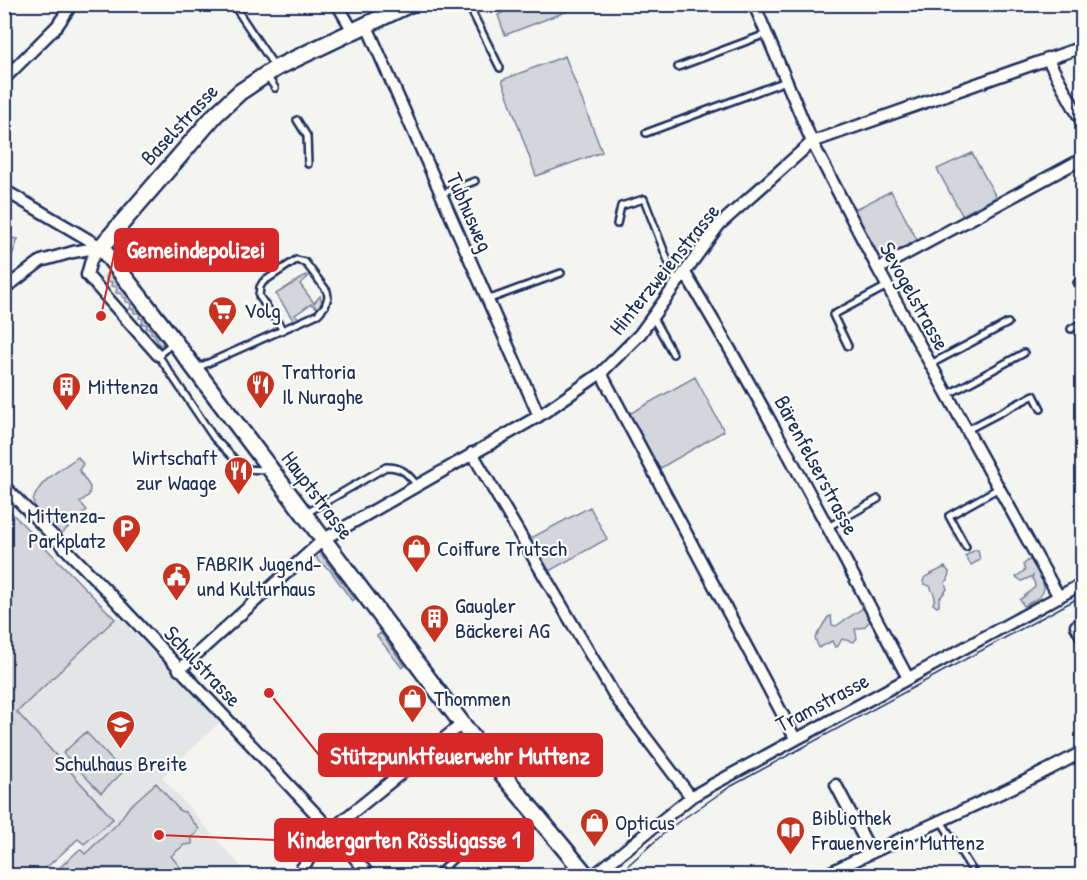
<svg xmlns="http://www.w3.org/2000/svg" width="1087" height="880" font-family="'Patrick Hand',sans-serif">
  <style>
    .built { fill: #e4e5e6 }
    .green { fill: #d4d6db; stroke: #78829c; stroke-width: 1.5 }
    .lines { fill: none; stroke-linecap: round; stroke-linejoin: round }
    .lane-casing { stroke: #1b2f5e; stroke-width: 10 }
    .street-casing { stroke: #1b2f5e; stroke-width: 15 }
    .secondary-casing { stroke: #1b2f5e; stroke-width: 20 }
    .lane { stroke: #fdfcf7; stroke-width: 5 }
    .street { stroke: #fdfcf7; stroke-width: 10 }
    .secondary { stroke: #fdfcf7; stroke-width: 15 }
    .tram { stroke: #1b2f5e; stroke-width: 1.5 }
    .labels { text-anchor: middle; stroke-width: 4.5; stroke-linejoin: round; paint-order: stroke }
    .street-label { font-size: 22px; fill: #1b2f5e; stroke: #fdfcf7 }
    .poi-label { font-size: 22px; fill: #1b2f5e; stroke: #fdfcf7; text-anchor: start }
    .leader { fill: none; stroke: #d62828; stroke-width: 2 }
    .callout-dot { fill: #d62828; stroke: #fdfcf7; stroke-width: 2 }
    .callout { fill: #d62828; stroke: #d62828; stroke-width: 2 }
    .callout-label { font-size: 24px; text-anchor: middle; font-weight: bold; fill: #fff }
  </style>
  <rect width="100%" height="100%" fill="#f4f4f1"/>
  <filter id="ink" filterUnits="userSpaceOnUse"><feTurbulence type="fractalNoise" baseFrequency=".0167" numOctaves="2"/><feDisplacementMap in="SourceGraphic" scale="12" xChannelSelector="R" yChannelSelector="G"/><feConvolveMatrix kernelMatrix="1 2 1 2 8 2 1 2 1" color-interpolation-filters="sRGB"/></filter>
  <g filter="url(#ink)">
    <!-- built -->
    <path class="built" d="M118 616 220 722 162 777 248 875 187 876 185 873 182 876 47 875 66 858 68 860 113 819 17 712Z"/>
    <!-- green -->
    <path class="green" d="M501 5V4L583 5 505 35 498 15 504 12Z
      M565 56 602 152 536 176 502 80Z
      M972 153 996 197 962 215 937 169Z
      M891 191 917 240 886 257 875 254 852 211Z
      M9 238 18 239 12 256 5 271V252Z
      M109 272 163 342V344L159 345 154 334 151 333V329L146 328 147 324H142L143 319 139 318 140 313H134V309H130L131 303 126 302V298L122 297V294L116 293 117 287 111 286 112 282 106 281V274Z
      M306 275 308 277 300 284 314 303 320 296 322 303 318 308 311 304 295 315 302 320 292 324 294 321 276 294Z
      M695 377 724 431 659 469 629 414Z
      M78 457 83 464 79 470 90 487 89 495 80 502 87 510 60 535 36 511 33 501C38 481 61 469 78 457Z
      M4 505 115 619 17 712 113 819 84 844 78 839 38 875H5Z
      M590 507 607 539 549 571 531 538Z
      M318 550 355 599 352 601 330 570 318 561 315 553Z
      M975 550H978L980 560 971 565 965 556Z
      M1030 559C1035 568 1050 586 1041 595 1037 600 1029 603 1024 606L1020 600 1035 587 1034 581 1032 579 1033 576 1022 581 1016 577 1025 570 1023 565Z
      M945 567 949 572 948 580 945 582 947 589 939 599V606L937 607 933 604 935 597 930 586 924 584 923 581 925 577Z
      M863 608 870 615V621L864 627 855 629 857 638 854 642 842 639 838 646 835 647 832 641 819 648 815 638 828 617 831 616 832 625 836 626Z
      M381 633 405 666 402 668 377 636Z
      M86 732 123 772 101 793 63 753Z
      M156 783 180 811 185 812 199 829 195 835 192 836V844L184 845 171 856 185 873 182 875H52L80 849 85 854 117 824 129 807Z"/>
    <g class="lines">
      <defs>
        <path id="lane" d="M233 4 275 67
          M468 4 500 68
          M678 67 766 34
          M267 76 275 88
          M297 120 307 136 308 164
          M646 133 786 81
          M441 194 475 181
          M617 224 621 206 644 199 677 284
          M1077 283 1082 280
          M487 300 561 273
          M653 318 673 354
          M1071 329 1082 323
          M173 343 158 355 214 438 244 469 267 470
          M848 346 833 315 887 286
          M931 364 1008 323
          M197 368 318 314 325 306 328 297 327 291 305 262 296 260 263 282 260 287 259 296 283 330
          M947 395 1024 353
          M967 430 1034 395 1041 409
          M305 514 386 467C402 467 407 473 417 485
          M828 527 878 499
          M966 547 949 516 999 488
          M941 821 976 876
          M435 876 472 842"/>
        <path id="street" d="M337 4 353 31
          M754 4 812 142 878 269 1059 597
          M366 24 539 416
          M1047 58 1082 122
          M4 79 57 26 72 4
          M4 190 101 247
          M101 247 91 260 87 275 158 355
          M878 269 1082 159
          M685 273C765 405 835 542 908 678
          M4 289 41 261 73 252 101 247
          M601 373 795 738
          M472 453 616 698 691 797
          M4 486 105 589 331 830 370 876
          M1076 626 1082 637
          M179 670 324 539 539 416 601 373 640 334 719 225 812 142 1082 47
          M836 785 871 852
          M296 876 331 830 462 724
          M593 876 691 797 712 785 1082 584
          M823 876C909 833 998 798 1082 752"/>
        <path id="secondary" d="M410 4 276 68 240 92 215 115 101 247 164 328 479 746 587 876"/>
      </defs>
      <!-- lane casing -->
      <use href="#lane" class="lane-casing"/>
      <!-- street casing -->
      <use href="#street" class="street-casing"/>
      <!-- secondary casing -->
      <use href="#secondary" class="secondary-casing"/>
      <!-- lane -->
      <use href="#lane" class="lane"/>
      <!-- street -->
      <use href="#street" class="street"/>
      <!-- secondary -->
      <use href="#secondary" class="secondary"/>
      <!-- tram -->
      <path class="tram" d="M616 876 671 827 728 788 1082 596"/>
    </g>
  </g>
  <!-- icons -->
  <defs>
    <symbol id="supermarket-pin" viewBox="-11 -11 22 30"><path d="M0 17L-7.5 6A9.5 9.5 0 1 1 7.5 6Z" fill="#c8321e" stroke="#fdfcf7"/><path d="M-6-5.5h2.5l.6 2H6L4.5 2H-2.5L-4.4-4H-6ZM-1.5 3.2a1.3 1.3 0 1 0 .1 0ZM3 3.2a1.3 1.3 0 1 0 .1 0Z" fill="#fff"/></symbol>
    <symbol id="restaurant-pin" viewBox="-11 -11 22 30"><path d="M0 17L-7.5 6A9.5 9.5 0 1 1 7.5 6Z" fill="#c8321e" stroke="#fdfcf7"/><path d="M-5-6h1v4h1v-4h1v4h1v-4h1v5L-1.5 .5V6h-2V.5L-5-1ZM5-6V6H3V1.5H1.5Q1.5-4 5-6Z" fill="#fff"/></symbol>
    <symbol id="building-pin" viewBox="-11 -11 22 30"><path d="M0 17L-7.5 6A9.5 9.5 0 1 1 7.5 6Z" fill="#c8321e" stroke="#fdfcf7"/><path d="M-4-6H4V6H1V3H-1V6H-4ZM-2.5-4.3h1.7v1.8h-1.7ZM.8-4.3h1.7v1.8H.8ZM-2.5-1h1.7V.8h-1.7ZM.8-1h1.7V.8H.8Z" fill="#fff"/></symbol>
    <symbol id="parking-pin" viewBox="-11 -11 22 30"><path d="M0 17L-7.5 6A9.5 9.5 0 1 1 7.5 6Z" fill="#c8321e" stroke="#fdfcf7"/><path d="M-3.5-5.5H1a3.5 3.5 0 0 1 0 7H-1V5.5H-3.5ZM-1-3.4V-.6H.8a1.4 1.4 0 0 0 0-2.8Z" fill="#fff"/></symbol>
    <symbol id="shop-pin" viewBox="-11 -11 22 30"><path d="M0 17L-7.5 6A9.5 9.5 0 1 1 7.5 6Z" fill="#c8321e" stroke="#fdfcf7"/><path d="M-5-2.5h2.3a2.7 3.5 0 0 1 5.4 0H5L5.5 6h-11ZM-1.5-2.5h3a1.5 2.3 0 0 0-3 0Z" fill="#fff"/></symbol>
    <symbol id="civic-pin" viewBox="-11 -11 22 30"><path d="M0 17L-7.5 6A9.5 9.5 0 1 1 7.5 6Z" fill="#c8321e" stroke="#fdfcf7"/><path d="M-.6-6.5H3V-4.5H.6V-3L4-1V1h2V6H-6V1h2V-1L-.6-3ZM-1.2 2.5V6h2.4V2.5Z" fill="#fff"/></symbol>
    <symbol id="school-pin" viewBox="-11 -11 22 30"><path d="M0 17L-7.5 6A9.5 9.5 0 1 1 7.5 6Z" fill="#c8321e" stroke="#fdfcf7"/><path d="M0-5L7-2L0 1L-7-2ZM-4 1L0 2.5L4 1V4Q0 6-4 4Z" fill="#fff"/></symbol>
    <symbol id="library-pin" viewBox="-11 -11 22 30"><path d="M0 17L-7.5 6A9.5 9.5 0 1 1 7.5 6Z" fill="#c8321e" stroke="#fdfcf7"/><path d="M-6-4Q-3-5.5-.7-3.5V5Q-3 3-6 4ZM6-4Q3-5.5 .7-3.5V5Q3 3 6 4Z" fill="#fff"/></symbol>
  </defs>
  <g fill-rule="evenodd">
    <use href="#supermarket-pin" x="206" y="294" width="33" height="45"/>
    <use href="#restaurant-pin" x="244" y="368" width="33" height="45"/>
    <use href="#building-pin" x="50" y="370" width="33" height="45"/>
    <use href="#restaurant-pin" x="222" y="454" width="33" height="45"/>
    <use href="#parking-pin" x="110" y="512" width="33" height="45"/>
    <use href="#shop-pin" x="400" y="532" width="33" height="45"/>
    <use href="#civic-pin" x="160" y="560" width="33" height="45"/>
    <use href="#building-pin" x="418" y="602" width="33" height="45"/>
    <use href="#shop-pin" x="396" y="682" width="33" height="45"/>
    <use href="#school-pin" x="104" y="708" width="33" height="45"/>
    <use href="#shop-pin" x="578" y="806" width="33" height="45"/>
    <use href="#library-pin" x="774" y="814" width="33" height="45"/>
  </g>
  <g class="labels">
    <!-- street labels -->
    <g class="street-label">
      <text transform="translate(179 124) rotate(-47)" y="8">Baselstrasse</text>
      <text transform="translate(470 212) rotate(66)" y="8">Tubhusweg</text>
      <text transform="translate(664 269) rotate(-51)" y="8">Hinterzweienstrasse</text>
      <text transform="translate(915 296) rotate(61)" y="8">Sevogelstrasse</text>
      <text transform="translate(817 465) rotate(62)" y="8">Bärenfelserstrasse</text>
      <text transform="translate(318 495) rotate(53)" y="8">Hauptstrasse</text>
      <text transform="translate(203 666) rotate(47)" y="8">Schulstrasse</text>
      <text transform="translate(822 702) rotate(-28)" y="8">Tramstrasse</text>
    </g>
    <!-- poi labels -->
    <g class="poi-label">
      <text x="244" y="318">Volg</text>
      <text x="282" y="379">Trattoria<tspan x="282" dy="25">Il Nuraghe</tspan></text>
      <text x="88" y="394">Mittenza</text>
      <text x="217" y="465" text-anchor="end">Wirtschaft<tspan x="217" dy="25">zur Waage</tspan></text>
      <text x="106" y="523" text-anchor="end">Mittenza-<tspan x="106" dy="25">Parkplatz</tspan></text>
      <text x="437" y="556">Coiffure Trutsch</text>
      <text x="197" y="571">FABRIK Jugend-<tspan x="197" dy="25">und Kulturhaus</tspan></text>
      <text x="455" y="613">Gaugler<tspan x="455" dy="25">Bäckerei AG</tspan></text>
      <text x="434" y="706">Thommen</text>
      <text x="121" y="771" text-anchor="middle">Schulhaus Breite</text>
      <text x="812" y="825">Bibliothek<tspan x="812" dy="25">Frauenverein Muttenz</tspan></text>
      <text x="615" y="830">Opticus</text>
    </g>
  </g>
  <!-- callouts -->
  <path class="leader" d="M101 316L115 250M269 693L319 755M159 835L275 840"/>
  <g class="callout-dot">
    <circle cx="101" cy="316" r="6"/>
    <circle cx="269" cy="693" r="6"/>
    <circle cx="159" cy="835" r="6"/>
  </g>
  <g class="callout">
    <rect x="115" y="229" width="163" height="42" rx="6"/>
    <rect x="319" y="734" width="283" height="42" rx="6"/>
    <rect x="275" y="819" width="258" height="42" rx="6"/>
  </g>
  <g class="callout-label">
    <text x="196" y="258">Gemeindepolizei</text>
    <text x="460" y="764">Stützpunktfeuerwehr Muttenz</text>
    <text x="404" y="848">Kindergarten Rössligasse 1</text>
  </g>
  <!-- margin -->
  <rect width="1087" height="880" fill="none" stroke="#fdfcf7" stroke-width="24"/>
  <rect x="12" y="12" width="1063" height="856" fill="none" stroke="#1b2f5e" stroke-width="2" filter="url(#ink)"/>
</svg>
